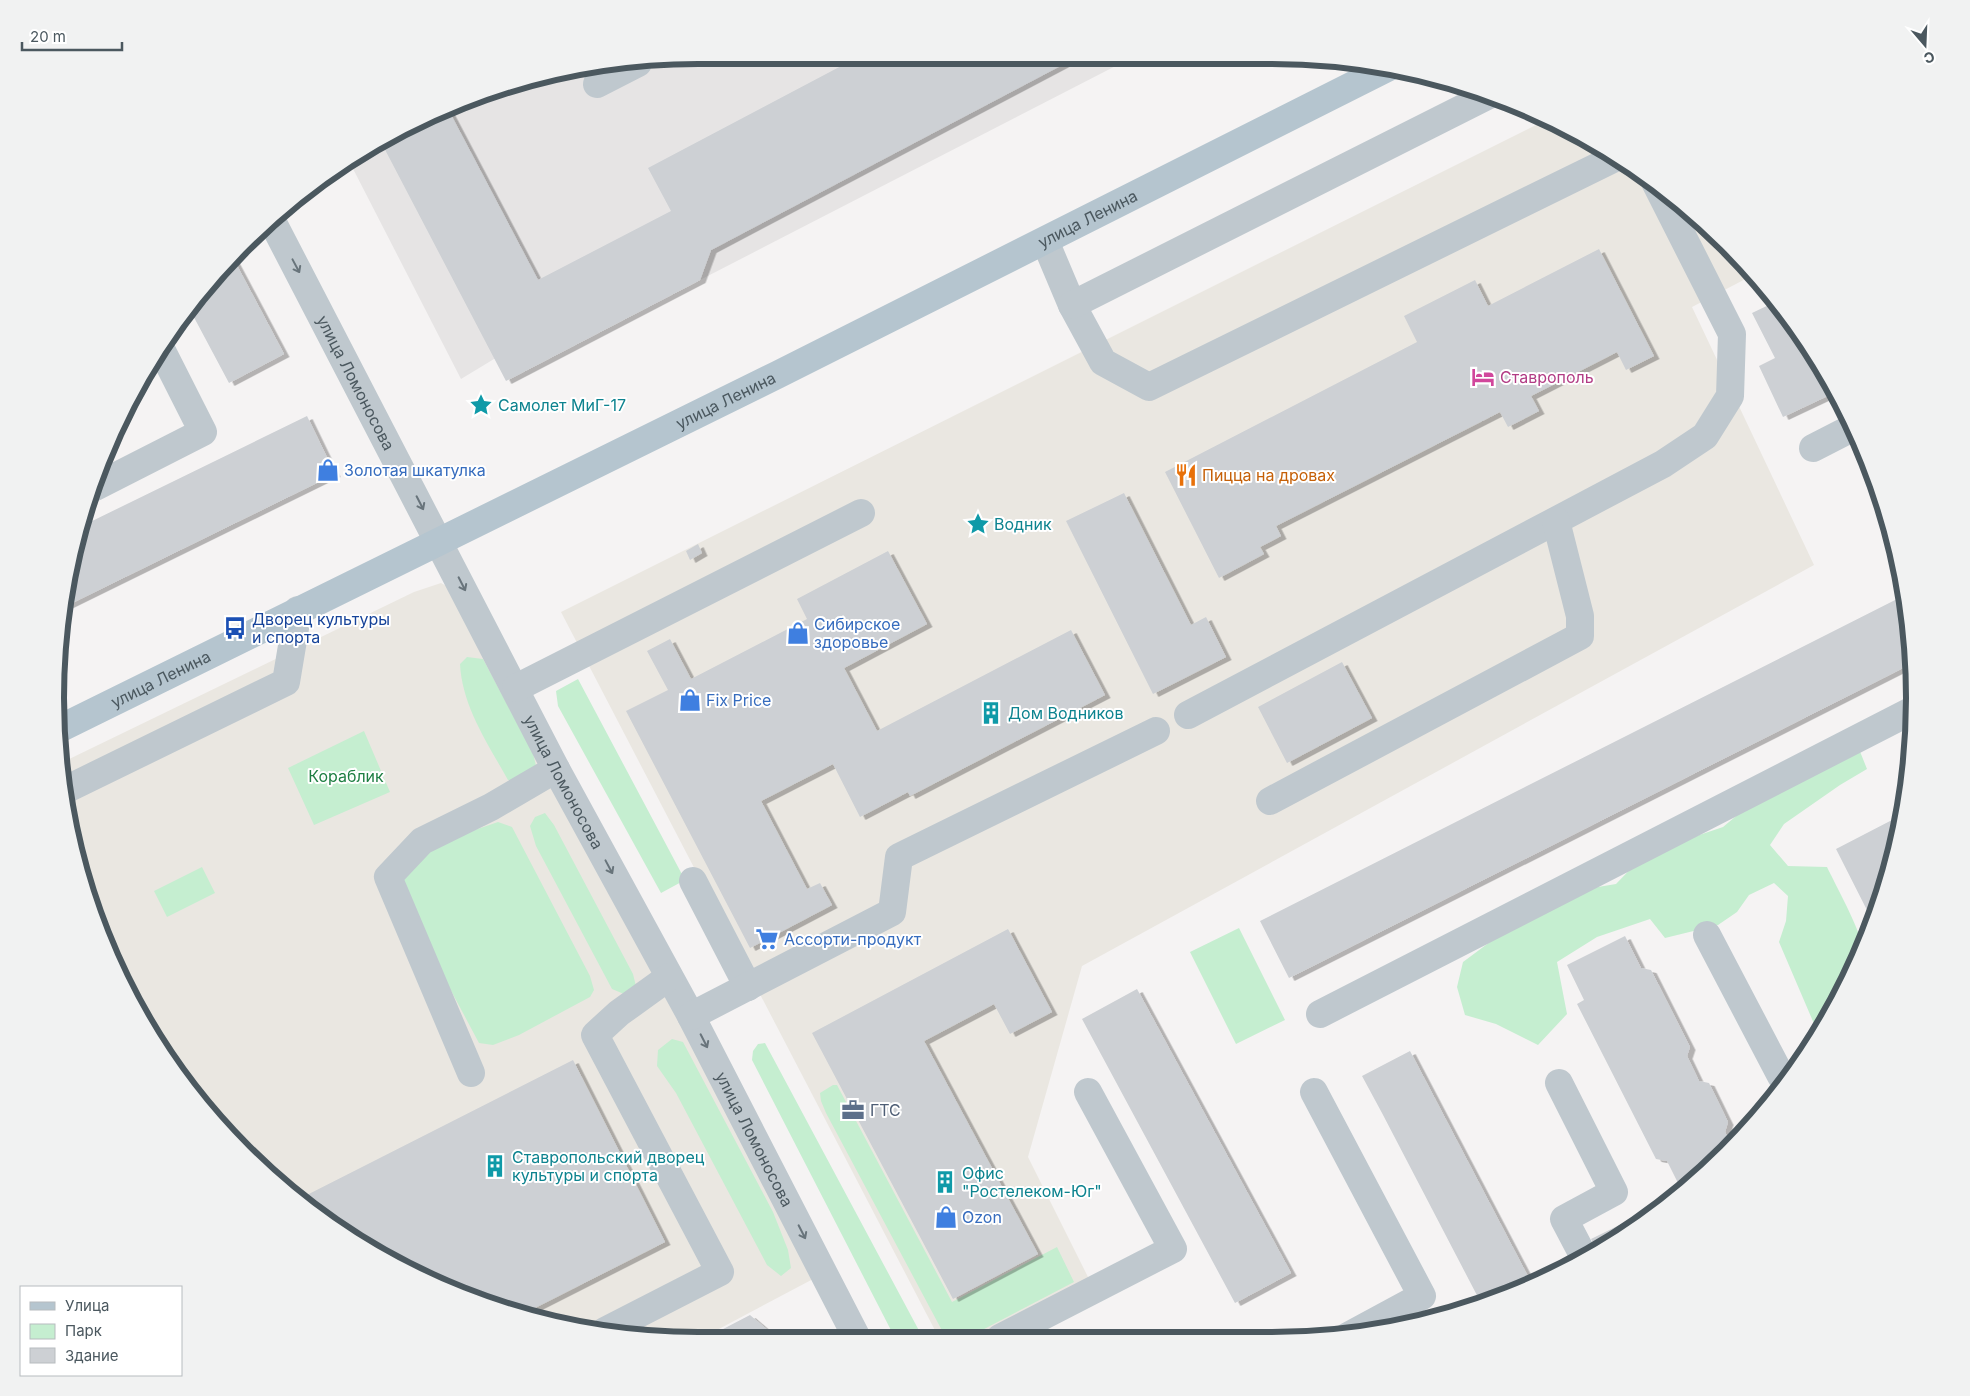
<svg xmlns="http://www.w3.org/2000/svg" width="1970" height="1396" font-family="Inter,sans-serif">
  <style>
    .commercial { fill: #eae7e1 }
    .education { fill: #e6e4e4 }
    .green { fill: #c5eed0 }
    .building { fill: #cdd0d4; filter: url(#shadow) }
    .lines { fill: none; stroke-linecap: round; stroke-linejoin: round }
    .minor { stroke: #bfc8ce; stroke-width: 28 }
    .major { stroke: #b5c5cf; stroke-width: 28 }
    .oneway { stroke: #68747b }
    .labels { text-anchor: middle; stroke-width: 4; stroke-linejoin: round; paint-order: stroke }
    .street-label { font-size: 16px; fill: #4b585f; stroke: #fff }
    .hotel-label { font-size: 16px; fill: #b23c85; stroke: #fff; text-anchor: start }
    .culture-label { font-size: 16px; fill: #0d838f; stroke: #fff; text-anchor: start }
    .shop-label { font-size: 16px; fill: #366cbe; stroke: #fff; text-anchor: start }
    .food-label { font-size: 16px; fill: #c56008; stroke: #fff; text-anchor: start }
    .transit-label { font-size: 16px; fill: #164399; stroke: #fff; text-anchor: start }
    .park-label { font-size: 16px; fill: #1e7e42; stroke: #fff }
    .service-label { font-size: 16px; fill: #4e5e75; stroke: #fff; text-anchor: start }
    .rim { fill: none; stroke: #4b585f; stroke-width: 6 }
  </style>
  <defs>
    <filter id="shadow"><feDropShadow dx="5.5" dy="3" stdDeviation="0" flood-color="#0004"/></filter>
  </defs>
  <rect width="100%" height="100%" fill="#f5f3f3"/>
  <!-- commercial -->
  <path class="commercial" d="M1548 119 1593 141 1664 188 1755 274 1692 307 1814 565 1082 966 1028 1157 1090 1281 982 1338H939L561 612Z
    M441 583 457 592 815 1278 700 1339 656 1340 532 1319 414 1275 307 1208 215 1122 121 982 89 904 61 782V763L414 592Z"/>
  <!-- education -->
  <path class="education" d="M698 55H1137L700 280 494 359 461 379 348 159 452 104 531 77Z"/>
  <!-- green -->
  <path class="green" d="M467 657 483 659 533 753 537 770 519 782 508 780C488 744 462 706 460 664Z
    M578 679 685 880 661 893 558 706 556 691Z
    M364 731 390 792 314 825 288 768Z
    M1859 749 1867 769 1840 785 1784 824 1770 845 1788 866 1827 867C1834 882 1863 934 1862 948 1859 971 1831 1012 1818 1033L1779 942 1786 921 1788 896 1774 883 1749 895 1737 912 1718 925 1665 938 1650 919 1597 937 1557 962 1567 1014 1538 1045 1496 1024 1465 1015 1457 987 1463 962 1498 936 1592 888 1616 884 1646 853 1723 827 1759 797Z
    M545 813 554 825 633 974 636 986 624 994 612 989 536 846 530 826 535 817Z
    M498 822 512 827 590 976 594 990 590 997 519 1035 493 1045 479 1043 408 910 403 879 427 852 466 833Z
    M202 867 215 893 167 917 154 891Z
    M1239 928 1285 1020 1236 1044 1190 952Z
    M672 1039 683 1042 773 1212 788 1250 791 1268 781 1276 767 1265 676 1093 657 1066 658 1050Z
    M765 1043 923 1338H895L752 1060 753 1051 758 1044Z
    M833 1085H837L952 1302 1057 1247 1074 1282 967 1338H946L826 1113 821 1101 820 1093Z"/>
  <!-- building -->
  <path class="building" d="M862 55H1081L711 250 700 280 506 381 381 142 452 104 479 95 449 111 538 280 671 211 648 168Z
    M1599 249 1654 356 1626 370 1617 352 1531 396 1539 411 1508 427 1500 412 1276 526 1281 536 1260 547 1264 554 1219 578 1165 472 1417 342 1404 316 1475 280 1488 306Z
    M233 258 284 354 229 383 189 308 214 274Z
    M1775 302 1829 376 1836 392 1783 417 1759 366 1775 358 1752 313Z
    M307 416 335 474 62 608 84 525Z
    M1124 493 1191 625 1206 617 1226 657 1153 694 1066 521Z
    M698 544 702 553 690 560 686 551Z
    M888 551 927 624 844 668 877 731 1071 630 1105 695 910 796 908 792 860 817 833 764 761 801 807 889 820 883 832 905 750 948 626 711 668 690 647 651 670 639 691 679 807 619 797 599Z
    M1905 595 1909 614 1911 664 1289 978 1260 921Z
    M1342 662 1372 718 1287 763 1258 707Z
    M1892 820 1898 832 1893 864 1872 920 1836 849Z
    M1008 929 1052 1012 1010 1034 994 1004 924 1041 1038 1254 953 1299 812 1033Z
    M1625 936 1641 968 1651 970 1690 1047 1687 1056 1699 1081 1709 1083 1728 1122 1725 1132 1731 1144 1696 1181 1682 1191 1667 1161 1656 1159 1577 1004 1584 1000 1567 965Z
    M1137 989 1291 1273 1235 1303 1082 1019Z
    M1410 1051 1532 1284 1481 1303 1382 1113 1362 1076Z
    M573 1060 665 1242 521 1315 414 1275 307 1208 297 1200Z
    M1656 1207 1657 1208 1596 1248 1591 1239Z
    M750 1315 778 1339H704Z"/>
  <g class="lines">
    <!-- minor -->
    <g class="minor">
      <path d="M597 84 638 63"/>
      <path id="s1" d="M273 223 556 769 691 1016 857 1338"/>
      <path d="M1045 241 1072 305 1103 362 1149 387 1617 157"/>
      <path d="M1072 305 1489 95"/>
      <path d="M1813 448 1852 428"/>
      <path d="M95 487 203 432 160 347"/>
      <path d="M516 688 861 513"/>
      <path d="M1188 715 1663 464 1705 436 1730 396 1732 334 1655 182"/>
      <path d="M63 791 286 682 298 610"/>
      <path d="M1270 801 1580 636V616L1556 521"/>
      <path d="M693 881 748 987"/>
      <path d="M1707 935 1781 1076 1789 1078"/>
      <path d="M1320 1014 1913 710"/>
      <path d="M691 1016 892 912 899 857 1156 731"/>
      <path d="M471 1073 388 877 422 841 491 807 556 769"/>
      <path d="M1559 1083 1614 1192 1564 1219 1584 1257"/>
      <path d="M1314 1092 1422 1296 1348 1336"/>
      <path d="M605 1331 720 1272 595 1035 619 1013 669 977"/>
      <path d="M1000 1338 1173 1249 1088 1092"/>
    </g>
    <!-- major -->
    <path class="major" id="s2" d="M61 728 777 375 1389 67"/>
  </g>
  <!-- one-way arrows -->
  <defs><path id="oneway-shaft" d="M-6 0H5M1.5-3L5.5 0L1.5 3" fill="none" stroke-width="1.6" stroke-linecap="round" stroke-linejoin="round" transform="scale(1.25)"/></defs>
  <g class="oneway">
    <use href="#oneway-shaft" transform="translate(296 266) rotate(62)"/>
    <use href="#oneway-shaft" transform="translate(420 503) rotate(63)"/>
    <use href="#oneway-shaft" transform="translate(462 584) rotate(63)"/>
    <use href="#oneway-shaft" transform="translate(609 867) rotate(62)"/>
    <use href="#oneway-shaft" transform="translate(704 1041) rotate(63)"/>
    <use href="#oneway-shaft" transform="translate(802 1232) rotate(63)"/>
  </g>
  <!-- icons -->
  <defs>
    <symbol id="hotel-bare" viewBox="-9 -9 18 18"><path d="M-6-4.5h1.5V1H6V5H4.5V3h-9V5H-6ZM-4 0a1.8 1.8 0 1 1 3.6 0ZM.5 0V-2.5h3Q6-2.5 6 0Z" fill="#d1479c" stroke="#fff" stroke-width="2.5" paint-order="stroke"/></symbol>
    <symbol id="sight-bare" viewBox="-9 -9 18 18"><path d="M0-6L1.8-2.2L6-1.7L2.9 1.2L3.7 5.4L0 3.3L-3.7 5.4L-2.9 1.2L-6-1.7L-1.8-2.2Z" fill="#0f9aa8" stroke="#fff" stroke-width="2.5" paint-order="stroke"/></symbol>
    <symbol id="shop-bare" viewBox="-9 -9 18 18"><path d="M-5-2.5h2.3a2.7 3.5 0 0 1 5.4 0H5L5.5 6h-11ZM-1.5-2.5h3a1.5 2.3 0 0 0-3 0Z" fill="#3f7fe0" stroke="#fff" stroke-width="2.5" paint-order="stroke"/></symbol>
    <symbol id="restaurant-bare" viewBox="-9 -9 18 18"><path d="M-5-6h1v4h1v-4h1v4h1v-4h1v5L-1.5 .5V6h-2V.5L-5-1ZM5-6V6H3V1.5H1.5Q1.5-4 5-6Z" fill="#e8710a" stroke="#fff" stroke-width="2.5" paint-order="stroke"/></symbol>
    <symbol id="bus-bare" viewBox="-9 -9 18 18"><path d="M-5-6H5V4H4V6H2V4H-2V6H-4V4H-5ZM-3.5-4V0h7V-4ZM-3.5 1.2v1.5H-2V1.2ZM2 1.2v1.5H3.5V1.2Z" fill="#1a4fb4" stroke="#fff" stroke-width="2.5" paint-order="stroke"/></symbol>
    <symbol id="building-bare" viewBox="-9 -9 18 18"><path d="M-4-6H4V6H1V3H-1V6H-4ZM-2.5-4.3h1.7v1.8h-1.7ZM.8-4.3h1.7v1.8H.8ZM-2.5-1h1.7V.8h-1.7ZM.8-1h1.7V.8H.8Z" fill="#0f9aa8" stroke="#fff" stroke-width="2.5" paint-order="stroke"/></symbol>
    <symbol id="supermarket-bare" viewBox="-9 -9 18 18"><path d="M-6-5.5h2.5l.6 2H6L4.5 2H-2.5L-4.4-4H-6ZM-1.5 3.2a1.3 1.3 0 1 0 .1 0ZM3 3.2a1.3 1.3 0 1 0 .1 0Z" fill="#3f7fe0" stroke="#fff" stroke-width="2.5" paint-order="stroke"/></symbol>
    <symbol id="office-bare" viewBox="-9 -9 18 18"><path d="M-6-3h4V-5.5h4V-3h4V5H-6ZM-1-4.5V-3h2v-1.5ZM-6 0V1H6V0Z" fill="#5c6f8a" stroke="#fff" stroke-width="2.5" paint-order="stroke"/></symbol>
  </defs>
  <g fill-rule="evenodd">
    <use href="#hotel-bare" x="1467" y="361" width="32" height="32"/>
    <use href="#sight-bare" x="465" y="389" width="32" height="32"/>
    <use href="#shop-bare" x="312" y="454" width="32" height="32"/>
    <use href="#restaurant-bare" x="1170" y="459" width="32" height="32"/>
    <use href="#sight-bare" x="962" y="508" width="32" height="32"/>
    <use href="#bus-bare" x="219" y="612" width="32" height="32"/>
    <use href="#shop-bare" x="782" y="617" width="32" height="32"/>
    <use href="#shop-bare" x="674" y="684" width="32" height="32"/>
    <use href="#building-bare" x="975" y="697" width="32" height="32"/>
    <use href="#supermarket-bare" x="751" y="923" width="32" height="32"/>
    <use href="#office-bare" x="837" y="1094" width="32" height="32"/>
    <use href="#building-bare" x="479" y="1150" width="32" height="32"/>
    <use href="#building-bare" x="929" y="1166" width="32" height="32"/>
    <use href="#shop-bare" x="930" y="1201" width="32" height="32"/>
  </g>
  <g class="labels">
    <!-- street labels -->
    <g class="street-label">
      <text dy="6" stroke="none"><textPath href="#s2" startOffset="1146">улица Ленина</textPath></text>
      <text dy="6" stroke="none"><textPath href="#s1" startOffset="180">улица Ломоносова</textPath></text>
      <text dy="6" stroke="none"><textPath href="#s2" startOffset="741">улица Ленина</textPath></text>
      <text dy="6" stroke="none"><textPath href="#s2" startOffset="111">улица Ленина</textPath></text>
      <text dy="6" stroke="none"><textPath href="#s1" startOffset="630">улица Ломоносова</textPath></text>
      <text dy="6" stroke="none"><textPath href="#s1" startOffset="1035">улица Ломоносова</textPath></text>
    </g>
    <!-- hotel labels -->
    <g class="hotel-label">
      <text x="1500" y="383">Ставрополь</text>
    </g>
    <!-- culture labels -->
    <g class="culture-label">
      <text x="498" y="411">Самолет МиГ-17</text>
      <text x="994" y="530">Водник</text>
      <text x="1008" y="719">Дом Водников</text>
      <text x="512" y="1163">Ставропольский дворец<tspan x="512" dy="18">культуры и спорта</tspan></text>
      <text x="962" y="1179">Офис<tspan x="962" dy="18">"Ростелеком-Юг"</tspan></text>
    </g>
    <!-- shop labels -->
    <g class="shop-label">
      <text x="344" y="476">Золотая шкатулка</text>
      <text x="814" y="630">Сибирское<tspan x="814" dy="18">здоровье</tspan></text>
      <text x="706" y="706">Fix Price</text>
      <text x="784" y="945">Ассорти-продукт</text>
      <text x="962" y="1223">Ozon</text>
    </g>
    <!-- food labels -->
    <g class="food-label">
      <text x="1202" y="481">Пицца на дровах</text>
    </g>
    <!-- transit labels -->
    <g class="transit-label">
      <text x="252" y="625">Дворец культуры<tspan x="252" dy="18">и спорта</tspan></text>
    </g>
    <!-- park labels -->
    <g class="park-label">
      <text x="346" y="782">Кораблик</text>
    </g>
    <!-- service labels -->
    <g class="service-label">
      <text x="870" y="1116">ГТС</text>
    </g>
  </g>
  <!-- crop -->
  <path d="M0 0H1970V1396H0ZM698 64H1272A634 634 0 0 1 1906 698V698A634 634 0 0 1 1272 1332H698A634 634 0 0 1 64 698V698A634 634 0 0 1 698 64Z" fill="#f1f2f2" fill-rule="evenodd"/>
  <path class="rim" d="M698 64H1272A634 634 0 0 1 1906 698V698A634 634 0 0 1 1272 1332H698A634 634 0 0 1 64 698V698A634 634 0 0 1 698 64Z"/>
  <!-- legend -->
  <rect x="20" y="1286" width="162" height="90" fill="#ffffff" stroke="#b7bcbf"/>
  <rect x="30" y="1302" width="25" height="8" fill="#b5c5cf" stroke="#b7bcbf"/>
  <text x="65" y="1311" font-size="15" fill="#4b585f">Улица</text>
  <rect x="30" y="1324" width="25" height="15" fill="#c5eed0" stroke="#b7bcbf"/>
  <text x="65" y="1336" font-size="15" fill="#4b585f">Парк</text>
  <rect x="30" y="1348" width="25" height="15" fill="#cdd0d4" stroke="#b7bcbf"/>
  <text x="65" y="1361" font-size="15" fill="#4b585f">Здание</text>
  <!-- north arrow -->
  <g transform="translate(1925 45) rotate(161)" stroke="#ffffff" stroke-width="4" paint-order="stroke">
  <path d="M0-4L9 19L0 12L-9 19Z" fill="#4b585f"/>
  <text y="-8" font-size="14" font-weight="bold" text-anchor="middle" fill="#4b585f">С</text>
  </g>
  <!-- scale -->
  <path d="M22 42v8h100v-8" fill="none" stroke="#4b585f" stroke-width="2.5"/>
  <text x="30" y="42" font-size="15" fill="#4b585f" stroke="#ffffff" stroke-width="4" paint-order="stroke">20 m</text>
</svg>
